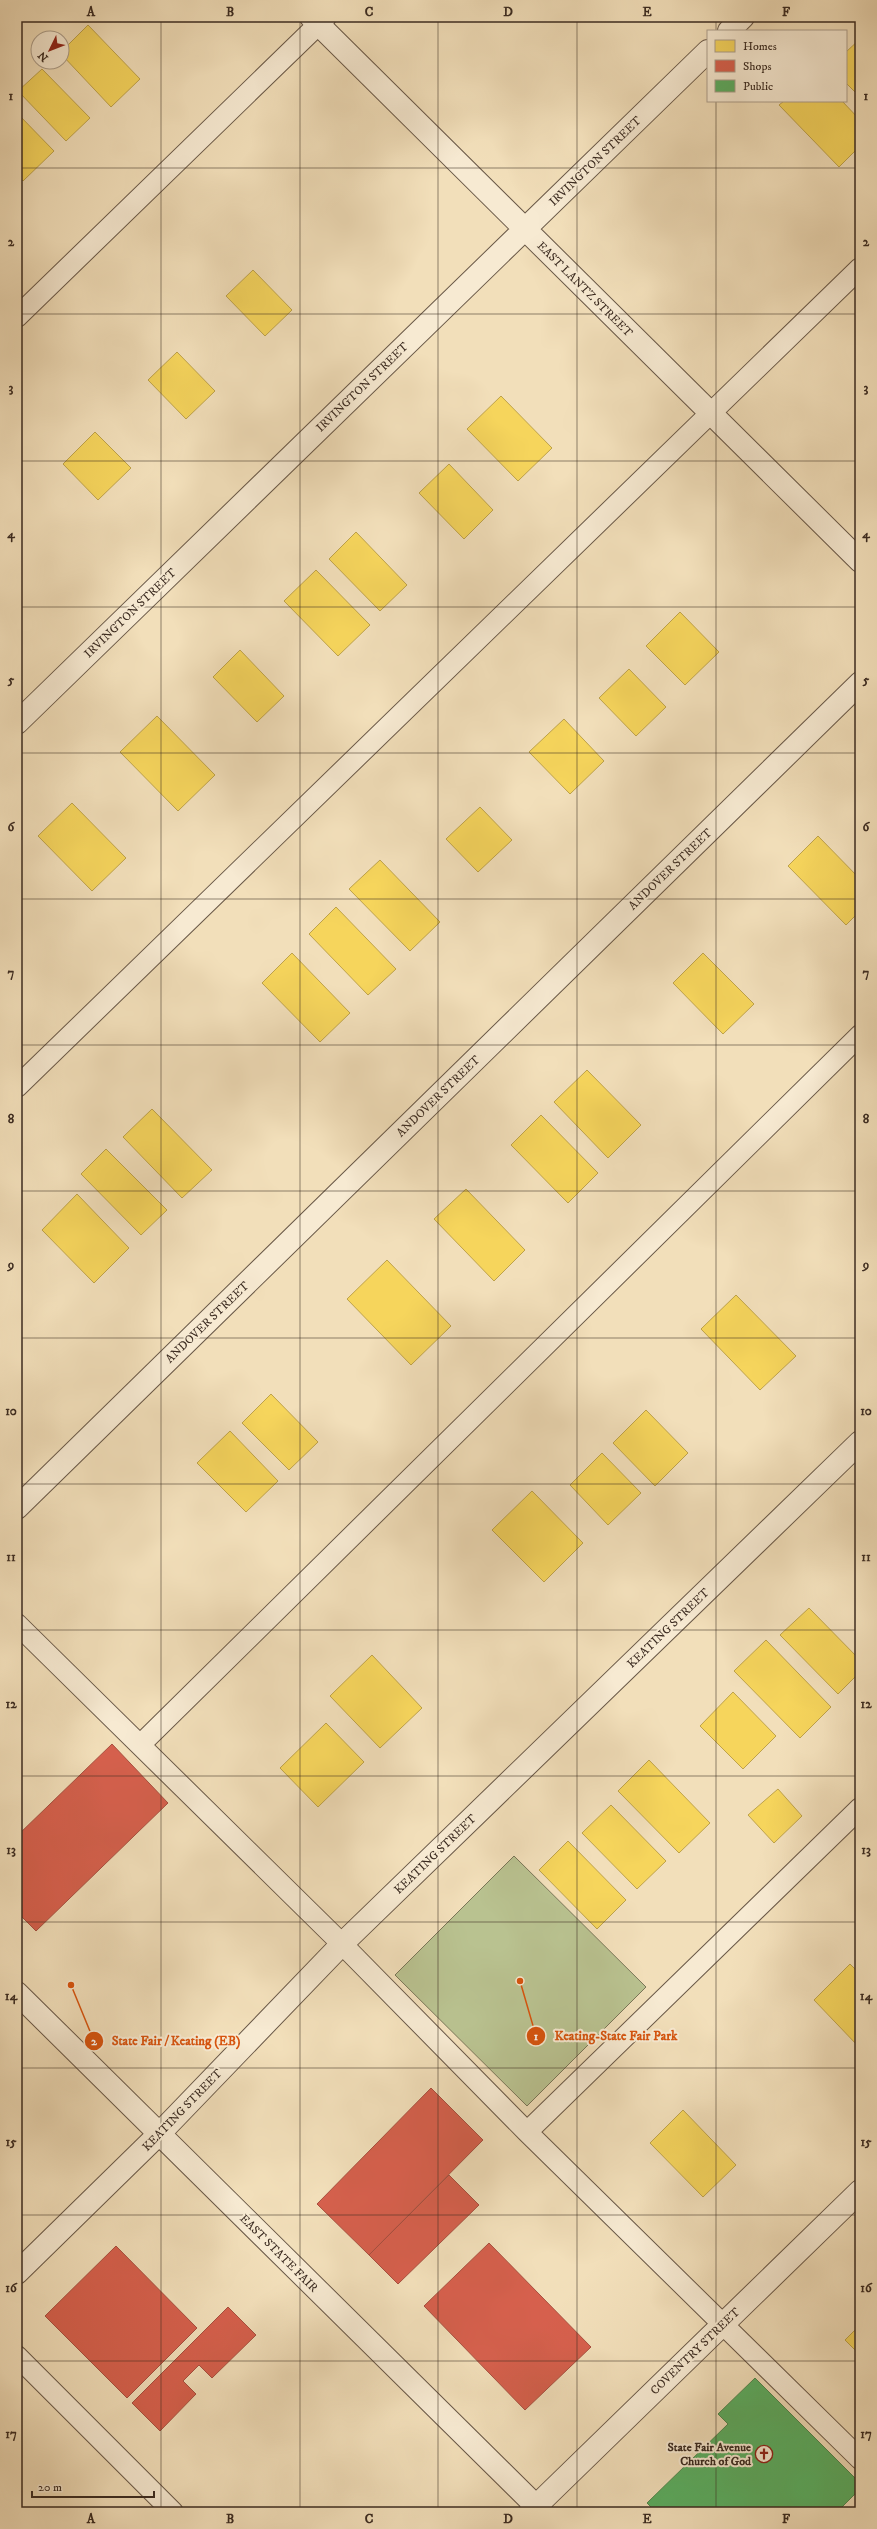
<svg xmlns="http://www.w3.org/2000/svg" width="877" height="2529" font-family="'IM FELL DW Pica',serif">
  <style>
    .green { fill: #b9c290; stroke: #7a7658 }
    .homes { fill: #f6d55c; stroke: #bea24a }
    .shops { fill: #d6604d; stroke: #a85040 }
    .public { fill: #5aae61; stroke: #51874e }
    .lines { fill: none; stroke-linecap: round; stroke-linejoin: round }
    .service-casing { stroke: #695847; stroke-width: 22 }
    .minor-casing { stroke: #695847; stroke-width: 24 }
    .tertiary-casing { stroke: #695847; stroke-width: 24 }
    .service { stroke: #f7ead2; stroke-width: 20 }
    .minor { stroke: #f7ead2; stroke-width: 22 }
    .tertiary { stroke: #f7ead2; stroke-width: 22 }
    .grid { fill: none; stroke: #3b2b21; stroke-width: 1; stroke-opacity: 0.55 }
    .labels { text-anchor: middle; stroke-width: 4; stroke-linejoin: round; paint-order: stroke }
    .street-label { font-size: 12px; fill: #3b2b21; stroke: #f7ead2 }
    .poi-label { font-size: 12px; font-weight: bold; fill: #3b2b21; stroke: #f7ead2; text-anchor: end }
    .leader { fill: none; stroke: #d7540e; stroke-width: 1.5 }
    .callout-dot { fill: #d7540e; stroke: #f7ead2; stroke-width: 1.5 }
    .mark-label { font-size: 12px; text-anchor: middle; font-weight: bold; fill: #fff }
    .callout-label { font-size: 13px; text-anchor: middle; font-weight: bold; fill: #d7540e; stroke: #f7ead2; stroke-width: 4; stroke-linejoin: round; paint-order: stroke }
    .neatline { fill: none; stroke: #3b2b21; stroke-width: 1.5 }
    .grid-label { font-size: 13px; text-anchor: middle; font-weight: bold; fill: #3b2b21 }
  </style>
  <rect width="100%" height="100%" fill="#f2dfba"/>
  <filter id="stains"><feTurbulence type="fractalNoise" baseFrequency=".005" numOctaves="4"/><feColorMatrix values="0 0 0 0 .2 0 0 0 0 .09 0 0 0 0 .02 0 0 0 .5 -.17"/></filter>
  <radialGradient id="worn" r=".72"><stop offset=".6" stop-color="#630" stop-opacity="0"/><stop offset="1" stop-color="#630" stop-opacity=".3"/></radialGradient>
  <!-- green -->
  <path class="green" d="M514 1856 646 1987 527 2106 395 1975Z"/>
  <!-- homes -->
  <path class="homes" d="M88 25 140 79 111 107 62 55V51Z
    M860 39V97L846 83V52Z
    M42 69 90 118 66 141 18 91Z
    M784 101H842L860 120V146L839 167 779 105Z
    M17 113 54 151 23 181 17 175Z
    M253 270 292 310 265 336 226 296Z
    M177 352 215 391 186 419 148 380Z
    M501 396 552 448 518 481 467 429Z
    M95 432 131 468 98 500 63 464Z
    M449 464 493 510 464 539 419 493Z
    M356 532 407 585 380 611 329 559Z
    M316 570 370 625 338 656 284 601Z
    M680 612 719 652 685 685 646 646Z
    M240 650 284 696 257 722 213 677Z
    M629 669 666 707 636 736 599 698Z
    M157 716 215 775 178 811 120 752Z
    M564 719 604 761 570 794 529 752Z
    M72 803 126 858 92 891 38 836Z
    M480 807 512 840 478 872 446 839Z
    M818 836 860 879V911L846 925 788 866Z
    M380 860 440 922 410 951 349 889Z
    M336 907 396 969 368 995 309 934Z
    M292 953 350 1013 320 1042 262 983Z
    M703 953 754 1004 723 1034 673 983Z
    M587 1070 641 1125 608 1158 554 1102Z
    M152 1109 212 1170 182 1198 123 1137Z
    M541 1115 598 1173 568 1203 511 1145Z
    M106 1149 167 1210 141 1235 81 1174Z
    M466 1189 525 1250 494 1281 434 1219Z
    M77 1194 129 1248 94 1283 42 1230Z
    M387 1260 451 1326 411 1365 347 1299Z
    M736 1295 796 1356 760 1390 701 1329Z
    M271 1394 318 1442 289 1470 242 1423Z
    M646 1410 688 1453 655 1486 613 1443Z
    M230 1431 278 1481 246 1512 197 1463Z
    M602 1453 641 1493 608 1525 570 1485Z
    M532 1491 583 1543 544 1582 492 1530Z
    M809 1608 860 1660V1672L838 1694 780 1635Z
    M766 1640 831 1707 800 1738 734 1671Z
    M372 1655 422 1708 380 1748 330 1696Z
    M733 1692 776 1736 743 1769 700 1726Z
    M326 1723 364 1762 318 1807 280 1768Z
    M649 1760 710 1823 679 1853 618 1791Z
    M778 1789 802 1816 774 1843 748 1815Z
    M611 1805 666 1861 637 1889 582 1833Z
    M568 1841 626 1900 597 1929 539 1870Z
    M850 1964 860 1974V2044L858 2046 814 2000Z
    M683 2110 736 2165 703 2197 650 2143Z
    M860 2325V2355L845 2340Z"/>
  <!-- shops -->
  <path class="shops" d="M112 1744 168 1803 36 1931 17 1912V1836Z
    M431 2088 483 2140 369 2255 317 2204Z
    M449 2175 479 2205 398 2284 369 2255Z
    M489 2243 591 2347 525 2410 424 2306Z
    M116 2246 197 2328 127 2398 45 2316Z
    M228 2307 256 2335 212 2378 199 2365 183 2381 196 2394 160 2431 132 2403Z"/>
  <!-- public -->
  <path class="public" d="M755 2378 860 2483V2489L837 2512H765L760 2507 755 2512H656L647 2503 728 2424 718 2414Z"/>
  <g class="lines">
    <defs>
      <path id="service" d="M17 317 326 17
        M17 1087 860 268
        M17 1624 342 1944 527 2132 860 2459
        M140 1745 860 1035
        M527 2132 860 1808
        M17 2356 173 2512"/>
      <path id="minor" d="M311 17 860 561
        M729 31 743 17
        M17 723 708 51
        M17 1508 860 683
        M17 2273 159 2134 342 1944 860 1442
        M530 2512 860 2191"/>
      <path id="tertiary" d="M17 1993 542 2512"/>
    </defs>
    <!-- service casing -->
    <use href="#service" class="service-casing"/>
    <!-- minor casing -->
    <use href="#minor" class="minor-casing"/>
    <!-- tertiary casing -->
    <use href="#tertiary" class="tertiary-casing"/>
    <!-- service -->
    <use href="#service" class="service"/>
    <!-- minor -->
    <use href="#minor" class="minor"/>
    <!-- tertiary -->
    <use href="#tertiary" class="tertiary"/>
  </g>
  <!-- grid -->
  <path class="grid" d="M161 17V2512M300 17V2512M438 17V2512M577 17V2512M716 17V31M716 101V2512M17 168H860M17 314H860M17 461H860M17 607H860M17 753H860M17 899H860M17 1045H860M17 1191H860M17 1338H860M17 1484H860M17 1630H860M17 1776H860M17 1922H860M17 2068H860M17 2215H860M17 2361H860"/>
  <!-- icons -->
  <defs>
    <symbol id="church-ring" viewBox="-11 -11 22 22"><circle r="9.5" fill="#f7ead2" stroke="#8f2418" stroke-width="1.5"/><path d="M-1.2-6h2.4v3.5h3.3v2.4h-3.3V6h-2.4V-.1h-3.3v-2.4h3.3Z" fill="#8f2418"/></symbol>
  </defs>
  <g fill-rule="evenodd">
    <use href="#church-ring" x="754" y="2444" width="20" height="20"/>
  </g>
  <g class="labels">
    <!-- street labels -->
    <g class="street-label">
      <text transform="translate(595 161) rotate(-44)" y="4">IRVINGTON STREET</text>
      <text transform="translate(585 289) rotate(45)" y="4">EAST LANTZ STREET</text>
      <text transform="translate(362 387) rotate(-44)" y="4">IRVINGTON STREET</text>
      <text transform="translate(130 613) rotate(-44)" y="4">IRVINGTON STREET</text>
      <text transform="translate(670 869) rotate(-44)" y="4">ANDOVER STREET</text>
      <text transform="translate(438 1096) rotate(-44)" y="4">ANDOVER STREET</text>
      <text transform="translate(207 1322) rotate(-44)" y="4">ANDOVER STREET</text>
      <text transform="translate(668 1628) rotate(-44)" y="4">KEATING STREET</text>
      <text transform="translate(435 1854) rotate(-44)" y="4">KEATING STREET</text>
      <text transform="translate(182 2110) rotate(-46)" y="4">KEATING STREET</text>
      <text transform="translate(279 2253) rotate(45)" y="4">EAST STATE FAIR</text>
      <text transform="translate(695 2351) rotate(-44)" y="4">COVENTRY STREET</text>
    </g>
    <!-- poi labels -->
    <g class="poi-label">
      <text x="751" y="2451">State Fair Avenue<tspan x="751" dy="14">Church of God</tspan></text>
    </g>
  </g>
  <!-- callouts -->
  <path class="leader" d="M520 1981L536 2036M71 1985L94 2041"/>
  <g class="callout-dot">
    <circle cx="520" cy="1981" r="4"/>
    <circle cx="71" cy="1985" r="4"/>
    <circle cx="536" cy="2036" r="10"/>
    <circle cx="94" cy="2041" r="10"/>
  </g>
  <g class="mark-label">
    <text x="536" y="2040">1</text>
    <text x="94" y="2045">2</text>
  </g>
  <g class="callout-label">
    <text x="616" y="2040">Keating-State Fair Park</text>
    <text x="176" y="2045">State Fair / Keating (EB)</text>
  </g>
  <!-- margin -->
  <rect width="877" height="2529" fill="none" stroke="#f2dfba" stroke-width="44"/>
  <!-- legend -->
  <rect x="707" y="30" width="140" height="72" fill="#f7ead2" stroke="#ac9e8b"/>
  <rect x="715" y="40" width="20" height="12" fill="#f6d55c" stroke="#ac9e8b"/>
  <text x="743" y="50" font-size="12" fill="#3b2b21">Homes</text>
  <rect x="715" y="60" width="20" height="12" fill="#d6604d" stroke="#ac9e8b"/>
  <text x="743" y="70" font-size="12" fill="#3b2b21">Shops</text>
  <rect x="715" y="80" width="20" height="12" fill="#5aae61" stroke="#ac9e8b"/>
  <text x="743" y="90" font-size="12" fill="#3b2b21">Public</text>
  <!-- north arrow -->
  <g transform="translate(50 50) rotate(227)"><circle r="19" fill="#f7ead2" stroke="#ac9e8b"/>
  <path d="M0-3L7 15L0 10L-7 15Z" fill="#8f2418"/>
  <text y="-6" font-size="11" font-weight="bold" text-anchor="middle" fill="#3b2b21">N</text>
  </g>
  <!-- scale -->
  <path d="M32 2491v6h122v-6" fill="none" stroke="#3b2b21" stroke-width="2"/>
  <text x="38" y="2491" font-size="12" fill="#3b2b21" stroke="#f7ead2" stroke-width="3" paint-order="stroke">20 m</text>
  <rect x="22" y="22" width="833" height="2485" class="neatline"/>
  <g class="grid-label">
    <text x="91" y="16">A</text>
    <text x="230" y="16">B</text>
    <text x="369" y="16">C</text>
    <text x="508" y="16">D</text>
    <text x="647" y="16">E</text>
    <text x="786" y="16">F</text>
    <text x="11" y="100">1</text>
    <text x="866" y="100">1</text>
    <text x="11" y="246">2</text>
    <text x="866" y="246">2</text>
    <text x="11" y="392">3</text>
    <text x="866" y="392">3</text>
    <text x="11" y="538">4</text>
    <text x="866" y="538">4</text>
    <text x="11" y="684">5</text>
    <text x="866" y="684">5</text>
    <text x="11" y="831">6</text>
    <text x="866" y="831">6</text>
    <text x="11" y="977">7</text>
    <text x="866" y="977">7</text>
    <text x="11" y="1123">8</text>
    <text x="866" y="1123">8</text>
    <text x="11" y="1269">9</text>
    <text x="866" y="1269">9</text>
    <text x="11" y="1415">10</text>
    <text x="866" y="1415">10</text>
    <text x="11" y="1561">11</text>
    <text x="866" y="1561">11</text>
    <text x="11" y="1708">12</text>
    <text x="866" y="1708">12</text>
    <text x="11" y="1854">13</text>
    <text x="866" y="1854">13</text>
    <text x="11" y="2000">14</text>
    <text x="866" y="2000">14</text>
    <text x="11" y="2146">15</text>
    <text x="866" y="2146">15</text>
    <text x="11" y="2292">16</text>
    <text x="866" y="2292">16</text>
    <text x="11" y="2438">17</text>
    <text x="866" y="2438">17</text>
    <text x="91" y="2523">A</text>
    <text x="230" y="2523">B</text>
    <text x="369" y="2523">C</text>
    <text x="508" y="2523">D</text>
    <text x="647" y="2523">E</text>
    <text x="786" y="2523">F</text>
  </g>
  <rect width="100%" height="100%" filter="url(#stains)"/>
  <rect width="100%" height="100%" fill="url(#worn)"/>
</svg>
